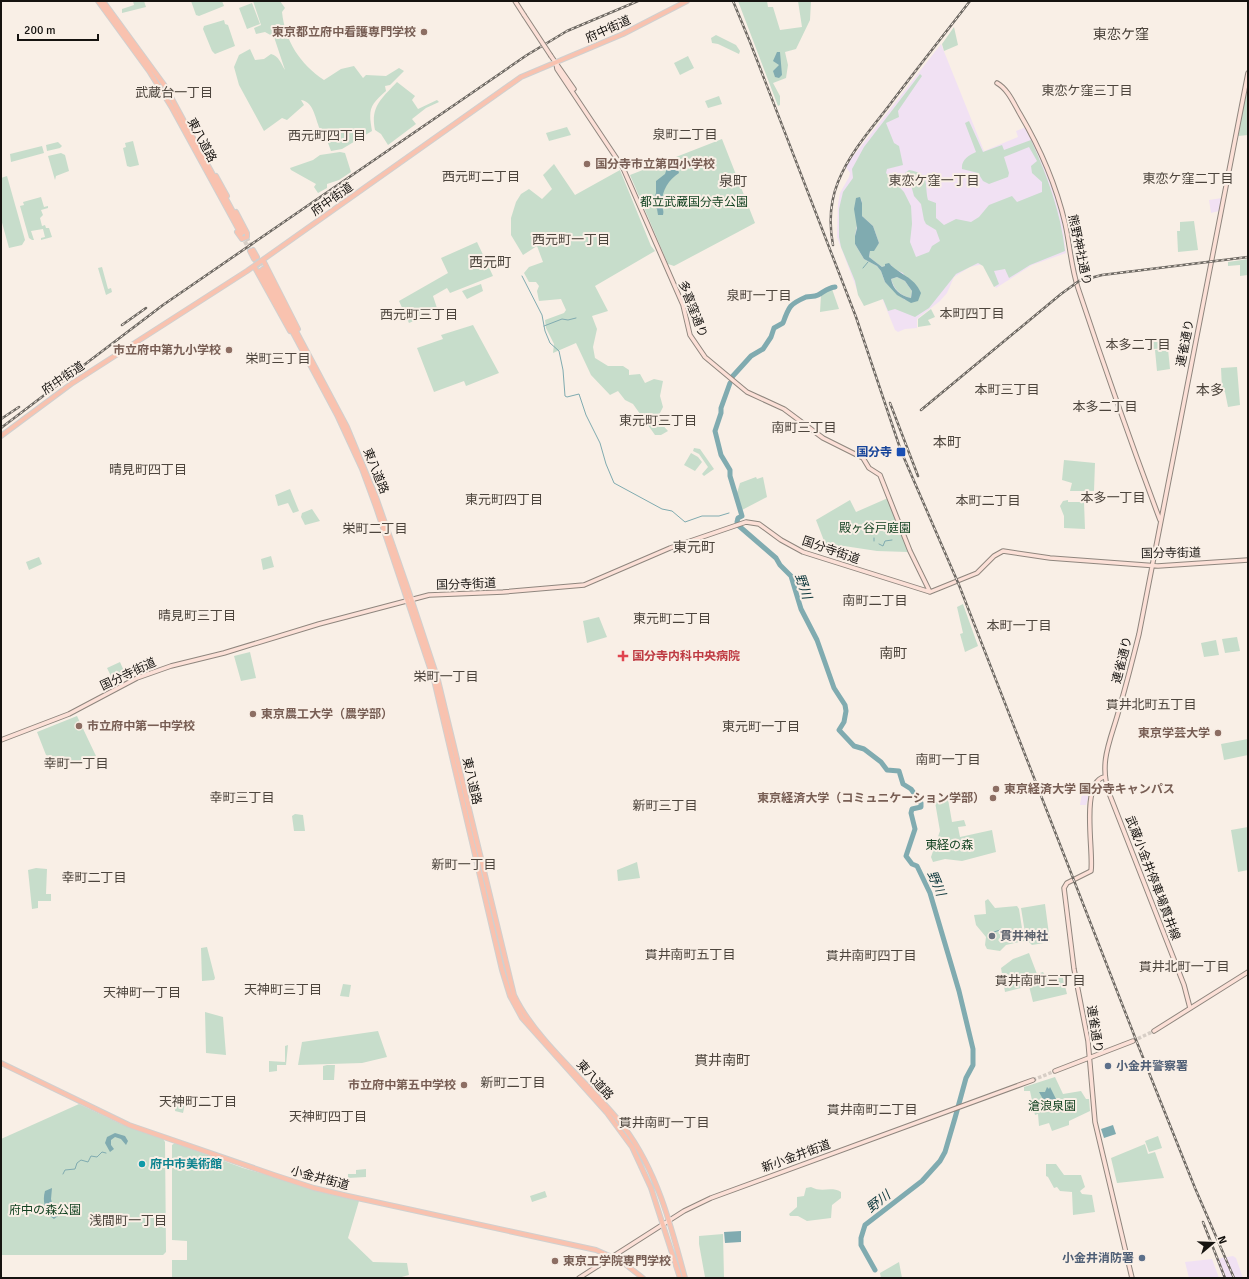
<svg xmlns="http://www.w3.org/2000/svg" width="1249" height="1279" font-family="Signika,'Noto Sans JP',sans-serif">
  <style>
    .commercial { fill: #f1e1f3 }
    .green { fill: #c7ddcb; fill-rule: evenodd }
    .water { fill: #80abb0; fill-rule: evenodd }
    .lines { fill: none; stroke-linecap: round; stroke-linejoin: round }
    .stream { stroke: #80abb0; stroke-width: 1 }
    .river { stroke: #80abb0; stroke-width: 5 }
    .secondary-tunnel { stroke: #d7cec6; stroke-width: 3.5; stroke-dasharray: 3.5 2; stroke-linecap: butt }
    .primary-tunnel { stroke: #d7cec6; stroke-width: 4; stroke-dasharray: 4 2; stroke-linecap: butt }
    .secondary-casing { stroke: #8f867e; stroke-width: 5.5 }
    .primary-casing { stroke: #d0d0cf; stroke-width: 6 }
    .secondary { stroke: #fce0d7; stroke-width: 3.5 }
    .primary { stroke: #f9c2af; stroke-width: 4 }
    .rail-casing { stroke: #6e6963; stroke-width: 2.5 }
    .rail { stroke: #f9efe6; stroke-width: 1; stroke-dasharray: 3; stroke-linecap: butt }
    .secondary-bridge-casing { stroke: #8f867e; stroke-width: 5.5; stroke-linecap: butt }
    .secondary-bridge { stroke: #fce0d7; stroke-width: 3.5 }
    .education-dot { fill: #8d6e63; stroke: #f9efe6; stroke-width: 1.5 }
    .transit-dot { fill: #1a4fb4; stroke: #f9efe6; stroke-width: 1.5 }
    .health-dot { fill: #e0444e; stroke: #f9efe6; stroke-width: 1.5 }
    .worship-dot { fill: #6b7280; stroke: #f9efe6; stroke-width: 1.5 }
    .service-dot { fill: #5c6f8a; stroke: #f9efe6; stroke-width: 1.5 }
    .culture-dot { fill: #0f9aa8; stroke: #f9efe6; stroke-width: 1.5 }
    .labels { text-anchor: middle; stroke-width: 4; stroke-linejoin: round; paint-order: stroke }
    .street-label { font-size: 12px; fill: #161310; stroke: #f9efe6 }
    .education-label { font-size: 12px; font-weight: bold; fill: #785e54; stroke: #f9efe6; text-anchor: end }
    .park-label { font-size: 12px; fill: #134322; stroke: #f9efe6 }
    .transit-label { font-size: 12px; font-weight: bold; fill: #164399; stroke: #f9efe6; text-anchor: end }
    .health-label { font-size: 12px; font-weight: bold; fill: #be3a42; stroke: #f9efe6; text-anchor: start }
    .worship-label { font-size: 12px; font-weight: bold; fill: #5b616d; stroke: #f9efe6; text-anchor: start }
    .service-label { font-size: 12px; font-weight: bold; fill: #4e5e75; stroke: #f9efe6; text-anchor: start }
    .culture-label { font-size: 12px; font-weight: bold; fill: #0d838f; stroke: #f9efe6; text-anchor: start }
    .neighbourhood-label { font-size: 13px; fill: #4d453d; stroke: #f9efe6 }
    .water-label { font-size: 13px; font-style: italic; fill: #0b363b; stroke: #f9efe6 }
    .quarter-label { font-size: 14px; fill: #4d453d; stroke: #f9efe6 }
  </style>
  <rect width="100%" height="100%" fill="#f9efe6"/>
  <!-- commercial -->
  <path class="commercial" d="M941 44 984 151 1018 137 1016 131 1026 127 1047 172 1062 218 1066 253 1032 265 996 288 983 264 970 267 954 277 947 293 940 301 917 319V328L905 329 898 332 895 330 882 298 859 295 837 237 838 204 840 193 849 177 850 173 846 167 851 159Z
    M1222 198 1219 211 1211 213 1209 200Z
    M1084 782 1093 783 1086 805H1080Z
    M1233 1256 1236 1258 1243 1278H1223L1216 1259Z
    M1212 1259 1219 1278H1189L1185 1262Z"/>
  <!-- green -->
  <path class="green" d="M133 1H144L146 7 122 13V9L134 5Z
    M191 1H222L224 6 199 16 196 15Z
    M253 1H280L285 8 282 12C285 41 300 64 324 80L341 69 354 66 363 78 366 75 386 76 399 68 404 71 390 85 385 86 386 91C370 105 368 109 372 131L342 149 331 151 324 132 321 131C315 121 315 102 301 100L304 105 287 120 282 118 264 131 239 85 234 67 239 55 250 49 255 60 264 59 271 54C279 56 281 64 285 70L274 37 265 32 256 34 254 28 261 25Z
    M738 1H767L768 7H773L780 30 802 27 798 1H811L810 20 796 49 785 52 788 65 786 78 773 83 780 96V105L778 106Z
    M252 3 260 24 247 29 239 8Z
    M224 20 225 24 228 25 235 46 215 54 212 51 203 29 204 26Z
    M954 27 958 45 944 51 942 44Z
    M716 35 736 45 740 51 739 54 718 44 712 43 711 38Z
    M688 56 694 68 680 75 674 63Z
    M920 74 922 76 898 111 899 117 886 123 894 143 899 146 903 165 887 169 886 173 904 192 911 206 912 224 910 242 916 257 929 252 932 246 940 241 936 230 926 224 924 220 921 204 914 196 911 185 906 179 905 173 909 170C931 174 924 183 928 200L936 203V218L944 225 956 219 971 222 979 217 989 205 1012 196 1017 202 1042 192V182L1032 173 1031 166 1037 161 1029 147 1004 157 1009 173 1008 177 989 184 983 181 978 173 962 169C961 160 969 155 976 152L965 123 969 121 983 152 1002 145 1004 150 1031 140C1047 175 1061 213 1065 251L1030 265 1009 278 1005 269 994 271 999 284 994 287 983 266 978 263 956 274 929 308 915 317 895 309 888 311 883 299 864 306 858 295 855 281 841 247 839 237V209L843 192 853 178 852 169 864 147ZM862 199V216L873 226 879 243 870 251 869 257 882 267 891 265 894 269 903 273 918 301 905 300 885 282 881 271 877 266 864 259 855 244V236Z
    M1248 81V135L1238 136Z
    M397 82 415 96 412 100 418 109 437 100 439 102 426 108 412 119 416 124 388 145 381 134 375 130C370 107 382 98 397 82Z
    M719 96 722 104 708 108 705 101Z
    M567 127 571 135 549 141 546 133Z
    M722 139 755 223 674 266 668 264 630 175Z
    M133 141 139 165 130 167 127 166 123 148 126 147 125 143Z
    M58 142 62 146 60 148 47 151 46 145Z
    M42 146 44 153 11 162 10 154Z
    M340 152 345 153 351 172 339 180 327 184V188L318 193 314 187 316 184 291 170 290 168 313 160 320 155Z
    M61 153 65 155 69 171 56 176 55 180 48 156Z
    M554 164 575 195 620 170 651 246 655 251 595 286 608 311 592 316 597 329 593 347 595 358 608 366H623L629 370V375L640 374 645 383 654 379 663 381 660 396 663 407 657 419 668 431 661 435H655L633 404 625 400 618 391 610 395 591 375 576 343 553 353 554 344 546 328 545 320 564 313 566 310 561 299 539 301 537 291 539 286 536 282H529L524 273 529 267 543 262 537 246 523 255 511 235V218L516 202 521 194 529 189 542 199 552 189 543 175Z
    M7 176 25 240 22 245 9 248 1 219V178Z
    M41 197 44 207 48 206V208L41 210 43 215 40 218 42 226 45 225 46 228H49L52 237 41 240V238L45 237 43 229 31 231 34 240H32L29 238 20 206 24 205 23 202Z
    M1194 221 1198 250 1178 252 1177 231H1180V222Z
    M477 242 493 276 450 293 447 288 433 296 437 308 428 309 430 314 409 323 399 301 448 273 441 258Z
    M1248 259V275L1240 276V265L1228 266V262Z
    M102 267 108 289 111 288 112 292 106 295 98 268Z
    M897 277 905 281 912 291 911 298C900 296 894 289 891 279Z
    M481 284 483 291 467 299 462 291Z
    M829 289H832L839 309 820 312 821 295Z
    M931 309 935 317 928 320 931 325 918 327V319Z
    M473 325 499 373 466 386 464 381 434 392 417 348 443 339 441 335Z
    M1169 341V348L1153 349V342Z
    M1168 349 1170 369 1157 371 1155 350Z
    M1237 367 1240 405 1228 407 1225 392 1222 389 1221 368Z
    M694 448 700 449 714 469 704 476 702 474 708 467 699 454 693 451Z
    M691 453 698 457 702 462 695 471 684 465Z
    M1064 460 1095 463 1094 491H1070L1072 483 1062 480Z
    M756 477 757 479 763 477 767 497 742 510 737 493 740 483Z
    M290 489 299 511 293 513 288 503 278 506 275 495Z
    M888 498 908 552 877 551 844 546H826L816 520 850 500 856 512Z
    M1068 500V502H1084L1085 529 1064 528V516L1060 506 1063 501Z
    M312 509 320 521 305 525 301 517 302 513Z
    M271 556 274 567 263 570 261 559Z
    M39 557 42 564 29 570 26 562Z
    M963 604 978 646 965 652 960 634 963 633 957 607Z
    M599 617 607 637 587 643 583 621Z
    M1237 637 1240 651 1225 653 1222 639Z
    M1216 640 1219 655 1204 657 1201 643Z
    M250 652 256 678 241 681 234 656Z
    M120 662 124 671 112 678 107 668Z
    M77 716 96 756 77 765 46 755 37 732Z
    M1248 739V755L1224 760 1221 744Z
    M948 799 952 822 964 820 966 826 958 827 960 837 992 830 996 852 962 861 945 859 933 862 931 857 940 831 935 802Z
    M295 814 303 815 305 831H294L292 816Z
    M1248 827V870L1238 872 1231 830Z
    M637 862 640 878 618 881 617 870Z
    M36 868 47 869 46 894H51V901H38V908L32 909 28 870Z
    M988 899 995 908 1017 906 1019 909 1024 941 1006 945 1000 951 987 949 985 945 986 937 976 925 974 915 986 914 985 901Z
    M1045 904 1050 942 1032 945 1026 939 1021 908Z
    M207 947 215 978 214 980 202 981 201 948Z
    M1029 953 1037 974 1043 972 1047 978 1062 974 1067 994 1033 1002 1029 986 1005 992 1001 968 1013 959Z
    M343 984 351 985 349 997 340 996Z
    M205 1012 223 1017 226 1055 206 1053Z
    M378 1031 387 1057 362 1063 298 1065 302 1042Z
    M288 1045 286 1065H277V1071L269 1072V1061L285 1062V1046Z
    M327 1065H335L334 1080H323V1066Z
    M1055 1077 1063 1094 1081 1091 1086 1099H1089L1090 1111 1069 1121V1125L1052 1131 1049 1123 1039 1126 1038 1114 1035 1115 1030 1091H1024V1087Z
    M176 1099 186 1100 183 1113 175 1111Z
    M79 1104 121 1124 163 1139 165 1142 166 1252 163 1255H1V1139Z
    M1158 1136 1162 1148 1149 1152 1145 1141Z
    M175 1143 243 1168 359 1201 348 1238 373 1262 407 1263 409 1275 398 1278H172V1260H187V1241L172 1240V1145Z
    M1145 1144 1148 1154 1155 1152 1164 1178 1117 1183 1111 1158Z
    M1046 1164H1056L1064 1175H1081L1085 1187 1080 1191 1082 1194 1092 1195 1095 1212 1073 1215 1072 1192 1060 1191 1057 1187 1054 1188 1048 1177 1046 1176Z
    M366 1169V1177L348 1178V1174H356V1170Z
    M811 1187C822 1193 831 1186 841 1192V1198L832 1205 831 1218 807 1221 798 1216H790L789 1214 797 1207V1197L804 1196 806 1188Z
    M545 1191 547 1197 532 1202 530 1196Z
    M723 1234 724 1277H705L699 1244V1236Z
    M899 1262 902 1278H881L880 1273Z"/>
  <!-- water -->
  <path class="water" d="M777 52H780L782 75 779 78 775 77 773 71 779 65 773 61Z
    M673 164 677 166 679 173C668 180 661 192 662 206 663 210 664 211 663 215H658L657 209 652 203 656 193V181L665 174 667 168Z
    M860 197 862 203V216L873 226 879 243 874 251H870L869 257 882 267 885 266V264L889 263C899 275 914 276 921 293L918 301 911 303 897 295 885 282 881 271 877 266 864 259 855 244V236L857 228 854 209 856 198ZM897 277 905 281 912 291 911 298C900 296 893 289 891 279Z
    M1048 1083 1056 1099H1058C1051 1100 1050 1105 1043 1107L1045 1104 1043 1103 1041 1108 1035 1111 1040 1107 1044 1101 1039 1092H1045L1047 1087 1049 1089 1050 1087Z
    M1113 1125 1116 1134 1104 1138 1101 1129Z
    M115 1133 125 1136 128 1141 126 1145 121 1139 115 1137 111 1140V1145L114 1149 110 1152 105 1143 107 1137Z
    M52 1188 51 1199 54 1211 58 1213V1216L54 1219C45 1213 42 1201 45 1191Z
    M741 1231V1242L725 1243 724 1232Z"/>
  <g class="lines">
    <!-- stream -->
    <path class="stream" d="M863 268 868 262
      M522 276 542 315 545 331 550 343 559 351 563 370 565 396 567 397 579 394 586 415 600 443 606 464 614 483 662 509 672 511 685 522 702 516H719L729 513
      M544 326 562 319 568 320 576 318
      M736 519 737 520
      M874 541V538
      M879 544 883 546 885 541 892 540
      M991 933 1000 930
      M63 1174 65 1170 75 1169 77 1163 81 1160 88 1162 91 1156 97 1157 102 1152 106 1153"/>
    <!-- river -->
    <path class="river" d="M732 377 751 356 763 349 771 337 774 328 783 323C789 306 790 304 806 297 810 296 814 297 818 295 824 292 827 288 835 287
      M730 383 721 408V413L715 431 721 455 730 470V476L742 516 738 518 737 522
      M739 526 776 558 780 565 791 576 801 609 817 640 834 688 845 705 846 711 844 722 839 730 854 746 864 749 881 762 887 770 899 771 903 784 911 789 921 803V807L912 809 911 813 915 829 906 856 912 864 917 866 930 893 959 991 973 1049V1065L966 1078 955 1118 945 1152 940 1161 922 1181 865 1225 861 1238V1245L875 1270"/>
    <!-- secondary-tunnel -->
    <path class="secondary-tunnel" d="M1133 1041 1154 1031
      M1033 1080 1055 1071"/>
    <!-- primary-tunnel -->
    <path class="primary-tunnel" d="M244 232 253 250
      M242 236 250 251
      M257 257 263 269
      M254 259 260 271"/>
    <defs>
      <path id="secondary" d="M515 1 524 15
        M551 56 574 89
        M556 64 557 69 623 168 683 305 690 335 705 357 747 392 784 409 823 438 863 458 869 468 880 475 910 551 930 592
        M997 83C1008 89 1014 104 1020 114 1040 148 1056 185 1065 223 1070 245 1071 267 1078 288 1104 366 1131 443 1160 520
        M1 740 69 714 137 678 171 666 224 653 319 624 429 595 503 592 584 585 670 548 746 522 759 524 781 540 803 552 930 592 977 573 994 556 1003 551 1050 558 1158 566 1248 560
        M1104 777C1080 783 1094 852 1091 871L1067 883 1064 888 1074 969 1088 1041 1095 1122 1132 1278
        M1190 1008 1184 985 1109 793C1098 760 1112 738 1120 706 1127 682 1133 658 1139 634L1248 73
        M1154 1031 1248 972
        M1055 1071 1133 1041
        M579 1278 684 1211 711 1198 1033 1080"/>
      <path id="primary" d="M98 1 149 71 172 108 241 234
        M103 1 165 86 244 232
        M216 176 227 196
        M236 212 247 233V237L242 239 237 232
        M253 250 257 257
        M250 251 254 259
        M263 260 298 329
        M254 266 290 331
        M263 269 347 427 376 497 409 592 438 680 514 995C537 1043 591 1084 624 1127 657 1171 671 1225 685 1278
        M260 271 337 415 362 469 376 507 434 680 502 970 510 996 522 1018 607 1113 632 1147 651 1188 680 1278
        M1 436 71 384 247 271 521 77 623 34 687 1
        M1 1063 129 1125 274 1175 314 1188 348 1196 596 1250 621 1261 643 1278"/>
    </defs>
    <!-- secondary casing -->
    <use href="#secondary" class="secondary-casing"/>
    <!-- primary casing -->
    <use href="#primary" class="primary-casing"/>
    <!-- secondary -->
    <use href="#secondary" class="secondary"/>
    <!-- primary -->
    <use href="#primary" class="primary"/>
    <defs>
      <path id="rail" d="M733 1 750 42 856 317 901 451 959 585 1138 1045 1195 1188 1234 1278
        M833 245C829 224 830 202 838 182 849 154 870 130 888 107 915 71 943 36 970 1
        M122 325 146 308
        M890 403 918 476
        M921 410 1061 294 1079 281 1102 275 1248 257
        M1 419 19 407
        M1 428 163 305 527 55 567 31 638 1
        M1203 1222 1225 1278"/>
    </defs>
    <!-- rail casing -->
    <use href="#rail" class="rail-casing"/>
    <!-- rail -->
    <use href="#rail" class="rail"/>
    <defs>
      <path id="secondary-bridge" d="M524 15 551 56"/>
    </defs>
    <!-- secondary-bridge casing -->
    <use href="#secondary-bridge" class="secondary-bridge-casing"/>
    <!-- secondary-bridge -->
    <use href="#secondary-bridge" class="secondary-bridge"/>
  </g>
  <!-- markers -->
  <g class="education-dot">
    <circle cx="424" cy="32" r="4"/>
    <circle cx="587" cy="164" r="4"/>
    <circle cx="229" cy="350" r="4"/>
    <circle cx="253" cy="714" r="4"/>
    <circle cx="79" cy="726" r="4"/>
    <circle cx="1218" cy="733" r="4"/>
    <circle cx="996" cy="789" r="4"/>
    <circle cx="993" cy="798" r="4"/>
    <circle cx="464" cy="1085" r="4"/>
    <circle cx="555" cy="1261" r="4"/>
  </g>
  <rect class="transit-dot" x="896" y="447" width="10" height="10" rx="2"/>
  <path class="health-dot" d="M621 650h4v4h4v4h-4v4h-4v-4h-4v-4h4z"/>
  <circle class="worship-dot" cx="992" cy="936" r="4"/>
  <g class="service-dot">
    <circle cx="1108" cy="1066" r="4"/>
    <circle cx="1142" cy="1258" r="4"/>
  </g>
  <circle class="culture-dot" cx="142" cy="1164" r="4"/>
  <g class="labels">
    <!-- street labels -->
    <g class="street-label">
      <text transform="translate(608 29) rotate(-24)" y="4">府中街道</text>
      <text transform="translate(202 140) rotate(62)" y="4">東八道路</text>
      <text transform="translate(332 199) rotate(-35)" y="4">府中街道</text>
      <text transform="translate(1080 250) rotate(78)" y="4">熊野神社通り</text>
      <text transform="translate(693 309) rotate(69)" y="4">多喜窪通り</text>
      <text transform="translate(1185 343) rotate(-79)" y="4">連雀通り</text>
      <text transform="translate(63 378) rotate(-34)" y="4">府中街道</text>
      <text transform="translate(376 471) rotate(68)" y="4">東八道路</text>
      <text transform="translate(831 550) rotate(19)" y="4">国分寺街道</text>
      <text transform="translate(1171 553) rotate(-1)" y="4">国分寺街道</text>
      <text transform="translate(466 584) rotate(-2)" y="4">国分寺街道</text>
      <text transform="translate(1122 660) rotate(-76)" y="4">連雀通り</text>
      <text transform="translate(128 674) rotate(-25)" y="4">国分寺街道</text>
      <text transform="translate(472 781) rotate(77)" y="4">東八道路</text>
      <text transform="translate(1153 878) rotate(69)" y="4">武蔵小金井停車場貫井線</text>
      <text transform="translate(1095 1029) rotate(81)" y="4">連雀通り</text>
      <text transform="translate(595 1080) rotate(48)" y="4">東八道路</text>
      <text transform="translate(796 1156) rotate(-20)" y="4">新小金井街道</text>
      <text transform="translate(320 1178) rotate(15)" y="4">小金井街道</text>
    </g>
    <!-- education labels -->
    <g class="education-label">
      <text x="416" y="36">東京都立府中看護専門学校</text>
      <text x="595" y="168" text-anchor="start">国分寺市立第四小学校</text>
      <text x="221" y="354">市立府中第九小学校</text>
      <text x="261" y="718" text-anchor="start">東京農工大学（農学部）</text>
      <text x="87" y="730" text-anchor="start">市立府中第一中学校</text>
      <text x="1210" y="737">東京学芸大学</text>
      <text x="1004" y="793" text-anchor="start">東京経済大学 国分寺キャンパス</text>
      <text x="985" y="802">東京経済大学（コミュニケーション学部）</text>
      <text x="456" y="1089">市立府中第五中学校</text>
      <text x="563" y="1265" text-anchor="start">東京工学院専門学校</text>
    </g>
    <!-- park labels -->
    <g class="park-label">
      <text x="694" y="206">都立武蔵国分寺公園</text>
      <text x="875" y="532">殿ヶ谷戸庭園</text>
      <text x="949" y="849">東経の森</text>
      <text x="1052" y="1110">滄浪泉園</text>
      <text x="45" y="1214">府中の森公園</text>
    </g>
    <!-- transit labels -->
    <g class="transit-label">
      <text x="892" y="456">国分寺</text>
    </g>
    <!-- health labels -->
    <g class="health-label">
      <text x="632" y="660">国分寺内科中央病院</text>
    </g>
    <!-- worship labels -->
    <g class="worship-label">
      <text x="1000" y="940">貫井神社</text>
    </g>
    <!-- service labels -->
    <g class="service-label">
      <text x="1116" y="1070">小金井警察署</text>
      <text x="1134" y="1262" text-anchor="end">小金井消防署</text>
    </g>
    <!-- culture labels -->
    <g class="culture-label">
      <text x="150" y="1168">府中市美術館</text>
    </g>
    <!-- neighbourhood labels -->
    <g class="neighbourhood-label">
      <text x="1087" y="95">東恋ケ窪三丁目</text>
      <text x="174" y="97">武蔵台一丁目</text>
      <text x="685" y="139">泉町二丁目</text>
      <text x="327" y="140">西元町四丁目</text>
      <text x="481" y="181">西元町二丁目</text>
      <text x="1188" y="183">東恋ケ窪二丁目</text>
      <text x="934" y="185">東恋ケ窪一丁目</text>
      <text x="571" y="244">西元町一丁目</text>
      <text x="759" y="300">泉町一丁目</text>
      <text x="972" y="318">本町四丁目</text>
      <text x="419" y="319">西元町三丁目</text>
      <text x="1138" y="349">本多二丁目</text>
      <text x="278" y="363">栄町三丁目</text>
      <text x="1007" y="394">本町三丁目</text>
      <text x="1105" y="411">本多二丁目</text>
      <text x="658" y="425">東元町三丁目</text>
      <text x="804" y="432">南町三丁目</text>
      <text x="148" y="474">晴見町四丁目</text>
      <text x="1113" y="502">本多一丁目</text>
      <text x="504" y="504">東元町四丁目</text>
      <text x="988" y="505">本町二丁目</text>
      <text x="375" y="533">栄町二丁目</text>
      <text x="875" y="605">南町二丁目</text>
      <text x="197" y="620">晴見町三丁目</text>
      <text x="672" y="623">東元町二丁目</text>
      <text x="1019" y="630">本町一丁目</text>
      <text x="446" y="681">栄町一丁目</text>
      <text x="1151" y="709">貫井北町五丁目</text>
      <text x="761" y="731">東元町一丁目</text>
      <text x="948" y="764">南町一丁目</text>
      <text x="76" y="768">幸町一丁目</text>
      <text x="242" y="802">幸町三丁目</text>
      <text x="665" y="810">新町三丁目</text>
      <text x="464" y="869">新町一丁目</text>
      <text x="94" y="882">幸町二丁目</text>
      <text x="690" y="959">貫井南町五丁目</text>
      <text x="871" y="960">貫井南町四丁目</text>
      <text x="1184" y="971">貫井北町一丁目</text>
      <text x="1040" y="985">貫井南町三丁目</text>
      <text x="283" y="994">天神町三丁目</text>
      <text x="142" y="997">天神町一丁目</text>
      <text x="513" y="1087">新町二丁目</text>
      <text x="198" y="1106">天神町二丁目</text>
      <text x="872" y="1114">貫井南町二丁目</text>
      <text x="328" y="1121">天神町四丁目</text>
      <text x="664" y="1127">貫井南町一丁目</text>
      <text x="128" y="1225">浅間町一丁目</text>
    </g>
    <!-- water labels -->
    <g class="water-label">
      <text transform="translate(804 586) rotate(71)" y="5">野川</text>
      <text transform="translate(937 883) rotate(67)" y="5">野川</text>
      <text transform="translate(878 1201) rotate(-38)" y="5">野川</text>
    </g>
    <!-- quarter labels -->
    <g class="quarter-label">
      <text x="1121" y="39">東恋ケ窪</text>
      <text x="733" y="186">泉町</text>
      <text x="490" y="267">西元町</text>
      <text x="1210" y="395">本多</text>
      <text x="947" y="447">本町</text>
      <text x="694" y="552">東元町</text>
      <text x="893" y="658">南町</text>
      <text x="722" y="1065">貫井南町</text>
    </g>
  </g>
  <!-- border -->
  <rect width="1249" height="1279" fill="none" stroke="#161310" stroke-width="4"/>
  <!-- north arrow -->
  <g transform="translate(1213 1243) rotate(71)" stroke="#f9efe6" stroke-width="3" paint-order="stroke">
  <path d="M0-3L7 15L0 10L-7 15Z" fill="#161310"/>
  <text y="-6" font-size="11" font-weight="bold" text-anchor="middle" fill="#161310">N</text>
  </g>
  <!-- scale -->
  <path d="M18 34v6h80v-6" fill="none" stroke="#161310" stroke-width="2"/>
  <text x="24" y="34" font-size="12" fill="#161310" stroke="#f9efe6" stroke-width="3" paint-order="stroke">200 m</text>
</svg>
